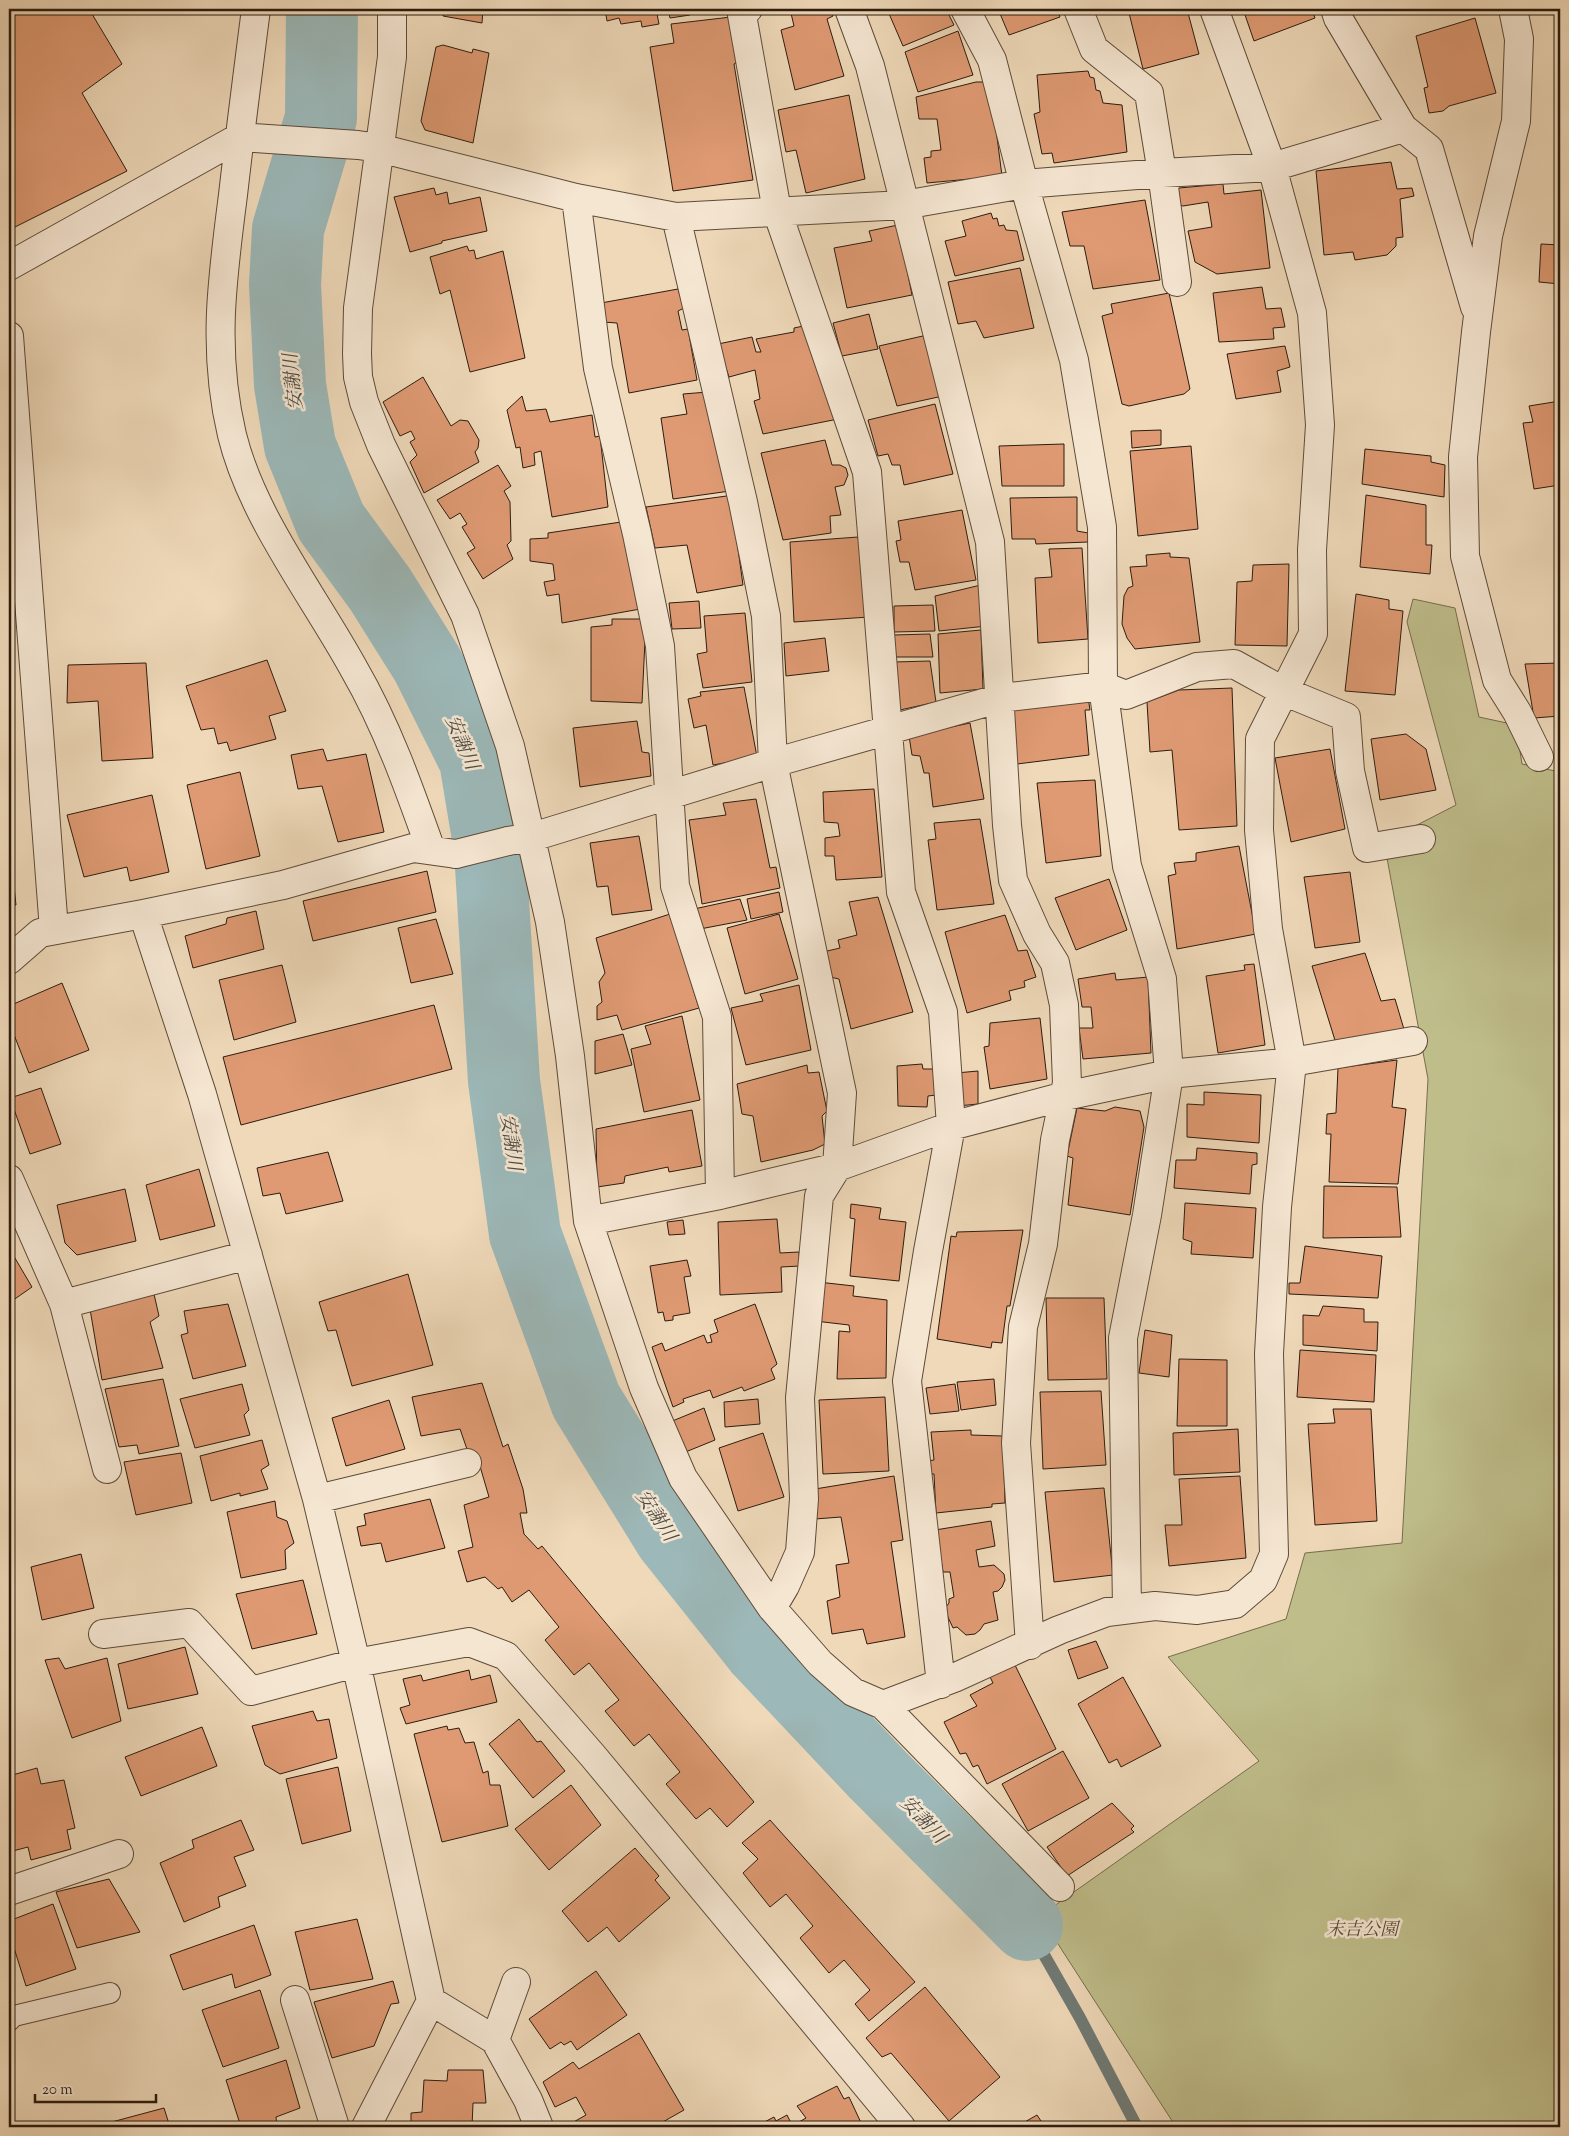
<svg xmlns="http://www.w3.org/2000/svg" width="1569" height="2136" font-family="'Sorts Mill Goudy','Noto Serif JP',serif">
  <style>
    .green { fill: #bfbe8b; stroke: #766d4e }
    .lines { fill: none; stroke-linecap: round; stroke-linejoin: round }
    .stream { stroke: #6f7a75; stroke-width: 12 }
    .river { stroke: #9cb8b8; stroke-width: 72 }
    .building { fill: #df9a73; stroke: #2c1c10 }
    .service-casing { stroke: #5d4b3a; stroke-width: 22 }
    .pedestrian-casing { stroke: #5d4b3a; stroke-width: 30 }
    .minor-casing { stroke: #5d4b3a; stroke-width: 30 }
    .service { stroke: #f5e6d2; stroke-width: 20 }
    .pedestrian { stroke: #f5e6d2; stroke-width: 28 }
    .minor { stroke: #f5e6d2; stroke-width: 28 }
    .labels { text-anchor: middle; stroke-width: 5; stroke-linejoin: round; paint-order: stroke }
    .park-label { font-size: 18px; font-style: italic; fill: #584d35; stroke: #f5e6d2 }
    .water-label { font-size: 19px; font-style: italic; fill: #4e4b42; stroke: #f5e6d2 }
  </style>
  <rect width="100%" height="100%" fill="#efd9b9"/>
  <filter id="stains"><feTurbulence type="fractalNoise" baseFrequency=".004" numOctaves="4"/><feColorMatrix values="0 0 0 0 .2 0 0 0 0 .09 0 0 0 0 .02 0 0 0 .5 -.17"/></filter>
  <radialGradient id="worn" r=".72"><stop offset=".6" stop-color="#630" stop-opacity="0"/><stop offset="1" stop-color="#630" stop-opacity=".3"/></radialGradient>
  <!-- green -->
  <path class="green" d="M1413 599 1455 608 1479 717 1516 725 1522 764 1560 772V2127H1176L1040 1916 1259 1761 1168 1657 1286 1619 1305 1553 1402 1543 1428 1079 1384 842 1456 805 1407 622Z"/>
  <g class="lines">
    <!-- stream -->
    <path class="stream" d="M1027 1925 1080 2018 1137 2127"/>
    <!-- river -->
    <path class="river" d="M322 9 321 118 288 229 285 285 290 385 300 446 331 522 380 589 427 664 475 760 490 850 504 1081 525 1234 586 1401 670 1537 760 1650 877 1774 1027 1925"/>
  </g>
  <!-- building -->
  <path class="building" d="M9 9H89L122 64 82 93 127 171 9 230Z
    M443 9H483L482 23 443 16Z
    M605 9H656L659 24 642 27 641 21 621 24 619 18 607 21Z
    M668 9H690V15L670 18Z
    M790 9H830L833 16 827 19 844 76 795 90 781 30 794 26Z
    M887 9H946L954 25 903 46Z
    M998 9H1057L1060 17 1009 35Z
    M1128 9H1187L1199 54 1143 69Z
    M1243 9H1312L1315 18 1254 41Z
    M731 17 739 61 734 64 753 180 673 191 650 47 674 43 671 24Z
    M1475 18 1496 93 1449 106 1443 111 1429 113 1424 88 1428 87 1416 36Z
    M958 31 973 75 918 92 905 52Z
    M443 45 472 53 473 49 489 53 473 143 425 130 421 121 436 47Z
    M1088 71 1090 77 1094 78 1096 90 1100 91 1103 103 1122 105 1127 152 1054 163 1052 153 1042 154 1034 114 1040 112 1037 75Z
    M976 82H990L1002 176 927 183 924 158 931 157V151L941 150 937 119H919L916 97Z
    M849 95 865 179 806 193 796 150 786 152 778 110Z
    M1391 162 1397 189 1412 188 1414 196 1400 199 1403 237 1396 238V246L1387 255 1355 260 1353 252 1324 255 1316 171Z
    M1223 184 1224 194 1261 190 1270 268 1217 274 1195 262 1188 231 1212 227 1208 202 1183 206 1178 204 1175 192 1179 188Z
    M434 188 436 195 447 192 449 204 480 197 487 231 442 241V243L410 252 394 197Z
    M1145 200 1160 280 1093 289 1084 246H1070L1062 212Z
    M991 213 993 219 997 218 999 226 1004 225 1006 230 1017 231 1024 260 955 276 945 241 966 236 962 221Z
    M898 225 912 295 847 308 834 248 872 241 869 231Z
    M1541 244 1560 245V284L1539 282Z
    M467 246 469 251 474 250 476 259 503 251 525 358 470 372 450 290 440 294 430 257Z
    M1020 268 1034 328 984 338 976 321 958 324 948 282Z
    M1262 287 1266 309 1281 308 1285 327 1273 328 1274 339 1219 342 1213 293Z
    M678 289 684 308 678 311 682 330 688 329 697 380 629 393 617 323 603 322 601 303Z
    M1169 293 1190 389 1184 394 1129 406 1122 404 1102 316 1113 313 1111 304Z
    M869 314 878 349 842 356 833 323Z
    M808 325 838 419 763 434 754 401 760 399 755 370 729 377 718 344 752 337 756 352H761L756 339 794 332V328Z
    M927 335 943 396 897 406 879 346Z
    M1285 346 1290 367 1277 371 1281 392 1236 399 1227 354Z
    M423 377 451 426 460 420 468 421 479 440 478 448 475 452 479 462 424 493 410 462 417 455 410 442 415 439 411 431 400 436 383 402Z
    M708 392 730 491 673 499 661 418 687 414 683 394Z
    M522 396 526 411 546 409 550 422 592 415 595 437 600 436 608 507 552 517 541 451 534 453 535 465 523 468 520 447 516 448 507 410Z
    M1560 401V485L1534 489 1523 423 1533 422 1529 406Z
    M935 404 953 474 904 485 900 465H892L888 454 878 456 868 420Z
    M1161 430V445L1132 448 1131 431Z
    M825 440 832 465H840L846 468 848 475 844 485 835 487 841 515 830 516 831 533 783 540 761 453Z
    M1064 444V486H1002L999 446Z
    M1191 446 1198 529 1138 536 1130 451Z
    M1365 449 1431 456V462L1445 465 1444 497 1362 484Z
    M498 465 511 486 504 491 510 502 511 541 507 545 513 559 483 579 467 553 475 548 462 527 467 524 460 513 450 519 437 500Z
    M734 495V520L743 585 697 593 687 545 655 548 646 507Z
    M1366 495 1426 505V545H1432L1430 574 1360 567Z
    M1077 497V531L1088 533V542L1036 544 1035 539H1012L1010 498Z
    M962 510 976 580 915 590 909 562H900L896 541 901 540 898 521Z
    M621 522 646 608 562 623 559 594 547 596 544 582 555 580 553 564 530 561V539L548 538V533Z
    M858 537 869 617 794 622 790 542Z
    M1082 548 1088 639 1038 643 1035 578 1052 577 1049 549Z
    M1170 553V557L1189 558 1200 642 1135 649 1127 638 1122 624 1124 596 1128 588 1133 586 1130 567 1147 566 1146 555Z
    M1289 564 1287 646 1235 645 1237 582 1252 581 1253 565Z
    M985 584 987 626 939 631 935 596Z
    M1356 594 1389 600V609L1403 611 1395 695 1345 691Z
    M699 601 701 628 672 629 669 603Z
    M933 605 935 631 894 632V606Z
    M745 613 752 682 703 688 697 654 707 652 704 616Z
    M612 619H646L642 703 591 701V627L612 625Z
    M981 630 983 689 940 693 938 634Z
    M930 634 933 657H895L893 635Z
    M825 638 829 671 786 676 784 643Z
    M267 660 286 711 269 716 276 739 230 751 227 742 218 744 214 728 201 730 186 686Z
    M930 661 936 702 900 710 894 662Z
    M146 663 153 758 102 761 98 701 67 703 68 665Z
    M1560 663V716L1534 718 1525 664Z
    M744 687 757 757 713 765 706 725 694 728 688 699 701 696 700 692Z
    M1232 688 1237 826 1179 830 1172 750 1150 752 1147 702 1179 690Z
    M1088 697 1090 710H1085L1089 755 1017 764 1014 710Z
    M637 721 642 752 649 753 651 776 580 787 573 728Z
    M970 723 984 799 933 807 929 773H924L920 756 912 755 909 736Z
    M1406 734 1426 749 1436 790 1380 800 1371 739Z
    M323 749 327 761 366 754 384 832 338 842 322 786 298 789 291 755Z
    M1330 749 1345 829 1291 842 1275 758Z
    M240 772 260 856 206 869 187 785Z
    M1095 780 1101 856 1046 863 1037 783Z
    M874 789 882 877 836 880 834 856H825V838L840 836 838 823 824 822 823 792Z
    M152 795 169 872 130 881 127 867 84 877 67 815Z
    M756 799 770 868 776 867 780 888 702 904 689 820 726 815 723 803Z
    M980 819 994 904 937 910 928 840 936 839 934 823Z
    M639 836 652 910 612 915 608 886 597 887 590 843Z
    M9 839 16 905H9Z
    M1239 846 1256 934 1177 949 1168 876 1176 874 1174 863 1196 861V853Z
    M427 871 436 912 313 941 303 901Z
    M1350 872 1360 942 1315 948 1304 877Z
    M1109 879 1127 930 1076 950 1055 898Z
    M779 892 783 912 751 919 747 899Z
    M878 897 913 1012 851 1029 839 979 830 977 823 952 840 948 838 940 857 935 849 902Z
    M740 899 747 920 700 929 694 909Z
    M256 911 264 949 193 968 185 936 226 924 227 918Z
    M670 914 699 1008 622 1030 617 1015 597 1020V1006L602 1002 599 982 605 973 596 938Z
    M779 914 798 979 745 994 727 928Z
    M1005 915 1018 951 1027 950 1036 977 1024 981 1025 987 1009 991 1011 1000 967 1013 945 932Z
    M436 919 453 974 411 983 398 928Z
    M1365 953 1381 1001 1395 999 1406 1036 1338 1050 1312 966Z
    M1254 964 1265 1045 1218 1053 1206 976 1245 970 1244 965Z
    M282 965 296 1022 234 1040 219 980Z
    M1115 973 1116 980 1148 977 1151 1053 1083 1059 1079 1028H1093L1091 1007H1082L1078 979Z
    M62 983 89 1050 29 1073 9 1022V1006Z
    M799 985 811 1050 746 1065 731 1008 763 1001 760 994Z
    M434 1005 452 1069 241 1125 223 1057Z
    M682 1016 700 1100 644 1112 631 1049 651 1044 645 1026Z
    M1040 1018 1047 1079 990 1089 984 1047 989 1046 990 1023Z
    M623 1034 632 1065 595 1074V1041Z
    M1397 1060 1392 1107 1406 1109 1398 1184 1329 1182 1331 1134H1326L1327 1114 1336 1113 1338 1068Z
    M922 1064 923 1069H935L936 1095 928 1096 927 1107 898 1106 897 1066Z
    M807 1065 808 1073 819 1072 827 1111 822 1116 825 1144 813 1150 761 1162 753 1116 742 1114 737 1084Z
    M978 1071V1104L958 1106 956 1073Z
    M41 1088 61 1144 30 1154 10 1098Z
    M1204 1092 1261 1095 1259 1143 1187 1137V1104L1204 1105Z
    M1115 1107 1140 1111 1144 1127 1130 1215 1068 1205 1073 1158 1067 1156 1077 1108 1105 1111Z
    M692 1110 702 1166 669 1172 668 1167 625 1176 624 1183 597 1187 596 1129Z
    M1197 1148 1257 1153V1164L1252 1165 1250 1194 1174 1188 1176 1160H1196Z
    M328 1152 343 1201 286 1214 280 1193 263 1196 257 1168Z
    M199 1169 215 1226 160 1240 146 1185Z
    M1324 1186 1397 1187 1401 1237 1323 1238Z
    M125 1189 136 1241 77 1255 65 1243 57 1205Z
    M1185 1203 1256 1208 1253 1258 1191 1254 1192 1242 1183 1239Z
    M851 1204 881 1208 879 1219 906 1222 899 1281 850 1276 855 1219 850 1218Z
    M777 1219 780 1253 799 1252 800 1266 781 1267 782 1292 720 1295 718 1222Z
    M683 1220 685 1234 669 1235 667 1222Z
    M1023 1230 1010 1306H1007L1002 1343 992 1342 991 1348 937 1339 951 1236 956 1237 957 1232Z
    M1305 1246 1382 1256 1378 1298 1289 1294V1283H1300Z
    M9 1248 32 1287 9 1303Z
    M687 1260 691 1276 684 1277 690 1313 673 1316V1320L665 1321 663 1312 658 1313 650 1266Z
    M408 1274 433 1365 352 1386 336 1330 328 1331 319 1302Z
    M818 1282 854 1286 853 1296 887 1300 886 1378 837 1379 839 1331 850 1332 849 1325 815 1321Z
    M154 1294 159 1316 150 1322 163 1368 102 1380 90 1309Z
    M1046 1298H1104L1107 1379 1048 1380Z
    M228 1304 246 1366 193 1379 181 1335 188 1333 184 1311Z
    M755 1304 777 1364 771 1369 775 1379 744 1391 742 1387 713 1398 710 1390 683 1399 684 1402 673 1407 652 1347 662 1343 665 1351 704 1335 707 1343 712 1342 710 1335 718 1332 714 1320Z
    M1323 1306 1364 1309V1322H1378L1377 1351 1303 1345V1315L1319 1316Z
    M1145 1330 1172 1335 1169 1377 1139 1373Z
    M1300 1350 1376 1355 1374 1402 1297 1397Z
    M1179 1359 1227 1360V1426H1177Z
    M163 1379 179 1446 139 1454 137 1445 119 1447 105 1389Z
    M994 1379 996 1405 961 1410 957 1382Z
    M482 1383 503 1447 508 1444 523 1489 527 1513H520L524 1534 538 1549 542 1546 754 1802 727 1827 710 1808 696 1819 666 1784 680 1772 649 1734 634 1746 605 1711 619 1700 589 1663 574 1675 545 1640 559 1627 529 1590 512 1602 502 1587 498 1589 485 1577 467 1582 458 1551 473 1547 464 1505 489 1497 477 1456 469 1455 460 1429 421 1436 412 1397Z
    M242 1384 249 1410 244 1415 250 1435 195 1448 180 1399Z
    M955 1384 959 1411 930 1414 926 1388Z
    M1101 1391 1106 1465 1043 1469 1040 1392Z
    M885 1397 889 1471 823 1474 819 1400Z
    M758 1399 760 1424 725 1427 724 1402Z
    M389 1400 405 1449 346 1466 332 1418Z
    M704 1408 715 1440 683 1453 670 1422Z
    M1333 1409H1371L1377 1521 1315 1525 1308 1424 1335 1423Z
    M1238 1429 1240 1472 1174 1475 1173 1433Z
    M971 1430V1435L1003 1436 1005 1503 992 1504V1507L936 1513 934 1474H928L927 1461 934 1460 931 1432Z
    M763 1433 784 1497 738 1511 719 1448Z
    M262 1440 269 1465 261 1470 268 1489 240 1496V1493L211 1501 200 1456Z
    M181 1453 192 1503 136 1515 124 1462Z
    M894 1476 903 1540 891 1542 905 1637 867 1644 863 1629 832 1634 827 1601 840 1597 836 1565 849 1563 841 1517 815 1519V1489Z
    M1240 1476 1246 1558 1169 1566 1165 1525H1182L1179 1479Z
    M1104 1488 1113 1575 1054 1582 1045 1492Z
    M430 1499 445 1548 386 1562 381 1543 361 1546 357 1527 366 1525 364 1514Z
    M275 1501 277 1517 287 1521 294 1543 285 1550 286 1569 241 1578 227 1512Z
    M991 1521 995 1546 976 1550 979 1567 994 1565 1004 1574 1005 1580 1002 1587 998 1591 993 1592 998 1620 984 1624 980 1630 975 1634 966 1635 957 1627 953 1628 947 1615 946 1607 949 1603V1599L954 1597 950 1572H943L942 1565 936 1558 935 1530Z
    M81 1554 94 1608 42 1620 31 1567Z
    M303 1580 317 1634 252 1649 236 1594Z
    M1096 1641 1108 1668 1078 1679 1068 1650Z
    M185 1647 198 1694 128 1709 118 1664Z
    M59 1658 65 1669 107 1658 121 1721 72 1738 45 1660Z
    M1014 1663 1056 1749 987 1784 978 1765 973 1767 966 1753 960 1754 944 1722 977 1706 970 1695 993 1683 988 1673Z
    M469 1670 471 1680 490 1675 497 1702 406 1724 400 1708 410 1705 403 1679 421 1675 423 1681Z
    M1123 1677 1161 1746 1121 1767 1117 1759 1109 1763 1078 1704Z
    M313 1711 317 1721 329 1719 337 1758 280 1774 265 1765 252 1726Z
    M519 1719 537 1742 541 1741 565 1771 533 1798 489 1744Z
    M447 1726 448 1730 459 1728 465 1743 474 1742 483 1773 488 1771 490 1785H500L508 1826 442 1842 414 1734Z
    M202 1727 217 1766 141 1796 125 1757Z
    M1063 1751 1089 1798 1028 1831 1002 1784Z
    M338 1767 351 1831 302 1844 286 1779Z
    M37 1768 41 1784 64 1780 75 1828 67 1830 71 1849 31 1860 28 1847 9 1852V1776Z
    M571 1785 601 1825 549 1870 515 1829Z
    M1112 1803 1134 1826 1131 1829 1134 1832 1067 1876 1047 1847Z
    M241 1820 254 1850 234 1857 246 1886 218 1897 220 1907 184 1922 160 1863 194 1848 192 1840Z
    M770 1820 915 1982 869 2021 855 2004 870 1990 844 1960 829 1973 800 1938 813 1926 786 1894 770 1907 743 1873 758 1859 742 1843Z
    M635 1848 659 1876 655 1880 670 1898 619 1942 607 1927 588 1942 562 1911Z
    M109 1879 140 1932 77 1948 56 1892Z
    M53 1904 76 1969 26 1986 9 1932V1921Z
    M357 1919 373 1979 310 1990 295 1932Z
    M254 1925 271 1975 235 1988 232 1974 183 1990 170 1955Z
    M596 1971 627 2015 577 2050 571 2041 564 2045 561 2042 550 2049 529 2019Z
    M393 1981 399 2003 391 2004 374 2046 332 2058 314 2002Z
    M925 1987 1000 2077 949 2121 891 2053 882 2057 866 2038Z
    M260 1990 279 2048 223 2067 202 2010Z
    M639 2033 684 2110 654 2127H572L570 2124 586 2115 576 2097 555 2107 543 2082 573 2062 579 2069Z
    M286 2060 300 2108 276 2117 277 2127H241L226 2080Z
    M448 2070H483L486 2103H473L472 2127H411V2113L422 2112 424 2080 447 2081Z
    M837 2086 844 2099 849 2097 863 2127H802L799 2122 806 2118 797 2106Z
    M164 2108 170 2127H93Z
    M787 2115 793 2127H755L774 2117 776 2121Z
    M1037 2115 1045 2127H1016Z"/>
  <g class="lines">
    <defs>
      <path id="service" d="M9 2021 14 2016 110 1993"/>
      <path id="pedestrian" d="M456 854 508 841"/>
      <path id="minor" d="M256 9C248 71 240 133 233 195 222 280 212 351 232 435 252 517 314 596 354 669 387 726 409 788 431 850
        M392 9V57L358 308 357 354 358 377 364 402 381 445 465 615 510 746 550 922 570 1056 588 1221 644 1388 683 1478 772 1608 820 1663 853 1692 883 1705 954 1678 1059 1630 1107 1612 1155 1606 1197 1610 1235 1604 1263 1580 1274 1554 1269 1354 1277 1207 1292 1062 1268 929 1259 830 1260 739 1313 634 1312 550 1320 425 1312 313 1272 167 1214 9
        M748 9 742 15 777 211 867 472 901 892 943 1012 951 1126 928 1251 907 1381 941 1684
        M849 9 870 66 990 542 1007 825 1013 880 1037 934 1055 963 1064 1005 1067 1083 1055 1140 1043 1244 1023 1327 1016 1443 1030 1645
        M1078 9 1094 49 1149 93 1162 173 1177 282
        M1513 9 1519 39 1516 121 1488 236 1476 332 1463 457 1465 556 1497 680 1517 712 1539 757
        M1403 128 1429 149 1475 307
        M576 198 598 368 637 534 660 646 675 886 717 1017 720 1195 837 1167 951 1126 1065 1096 1169 1074 1162 979 1127 866 1103 686 1102 527 1074 360 1024 184 992 60 965 9
        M676 217 743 502 766 616 773 763 842 1093 837 1167 819 1196 800 1398 804 1499 800 1552 785 1586 772 1608
        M9 266 240 137 358 145 379 148 576 198 676 217 904 205 1024 184 1162 173 1272 167 1403 128 1338 18 1335 9
        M9 336 54 930
        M508 841 529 838 773 763 1001 698 1103 686 1126 695 1197 667 1234 664 1283 691 1346 717 1350 771 1367 848 1421 839
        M143 914 202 1094 317 1499 356 1663 431 2001 366 2127
        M9 960 40 933 143 914 283 885 413 848 456 854
        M9 1179 64 1304 248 1255
        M588 1221 720 1195
        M64 1304 107 1469
        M317 1499 467 1463
        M1127 1609 1123 1338 1147 1215 1169 1074 1292 1062 1413 1041
        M103 1634 189 1623 251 1691 356 1663 469 1642 506 1656 593 1756 901 2127
        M883 1705 1060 1887
        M9 1891 119 1854
        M295 2000 335 2127
        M431 2001 495 2040 528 2100 539 2127
        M495 2040 516 1982"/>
    </defs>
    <!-- service casing -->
    <use href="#service" class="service-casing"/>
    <!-- pedestrian casing -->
    <use href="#pedestrian" class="pedestrian-casing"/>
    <!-- minor casing -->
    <use href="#minor" class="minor-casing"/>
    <!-- service -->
    <use href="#service" class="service"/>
    <!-- pedestrian -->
    <use href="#pedestrian" class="pedestrian"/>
    <!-- minor -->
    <use href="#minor" class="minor"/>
  </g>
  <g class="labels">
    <!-- park labels -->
    <g class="park-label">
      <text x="1362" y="1935">末吉公園</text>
    </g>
    <!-- water labels -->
    <g class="water-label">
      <text transform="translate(292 382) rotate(-96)" y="7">安謝川</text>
      <text transform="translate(463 742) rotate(67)" y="7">安謝川</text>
      <text transform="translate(512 1142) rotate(82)" y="7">安謝川</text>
      <text transform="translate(657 1515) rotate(57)" y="7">安謝川</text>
      <text transform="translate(924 1819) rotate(46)" y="7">安謝川</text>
    </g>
  </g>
  <!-- margin -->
  <rect width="1569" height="2136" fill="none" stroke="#efd9b9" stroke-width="30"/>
  <rect x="10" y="10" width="1549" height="2116" fill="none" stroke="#2c1c10" stroke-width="2.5"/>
  <rect x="15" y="15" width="1539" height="2106" fill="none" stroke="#2c1c10"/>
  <!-- scale -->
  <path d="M35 2094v8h121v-8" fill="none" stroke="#2c1c10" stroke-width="2.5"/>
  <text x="42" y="2094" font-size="15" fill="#2c1c10" stroke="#f5e6d2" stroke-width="4" paint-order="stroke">20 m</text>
  <rect width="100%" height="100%" filter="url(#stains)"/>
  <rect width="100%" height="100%" fill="url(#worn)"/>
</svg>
